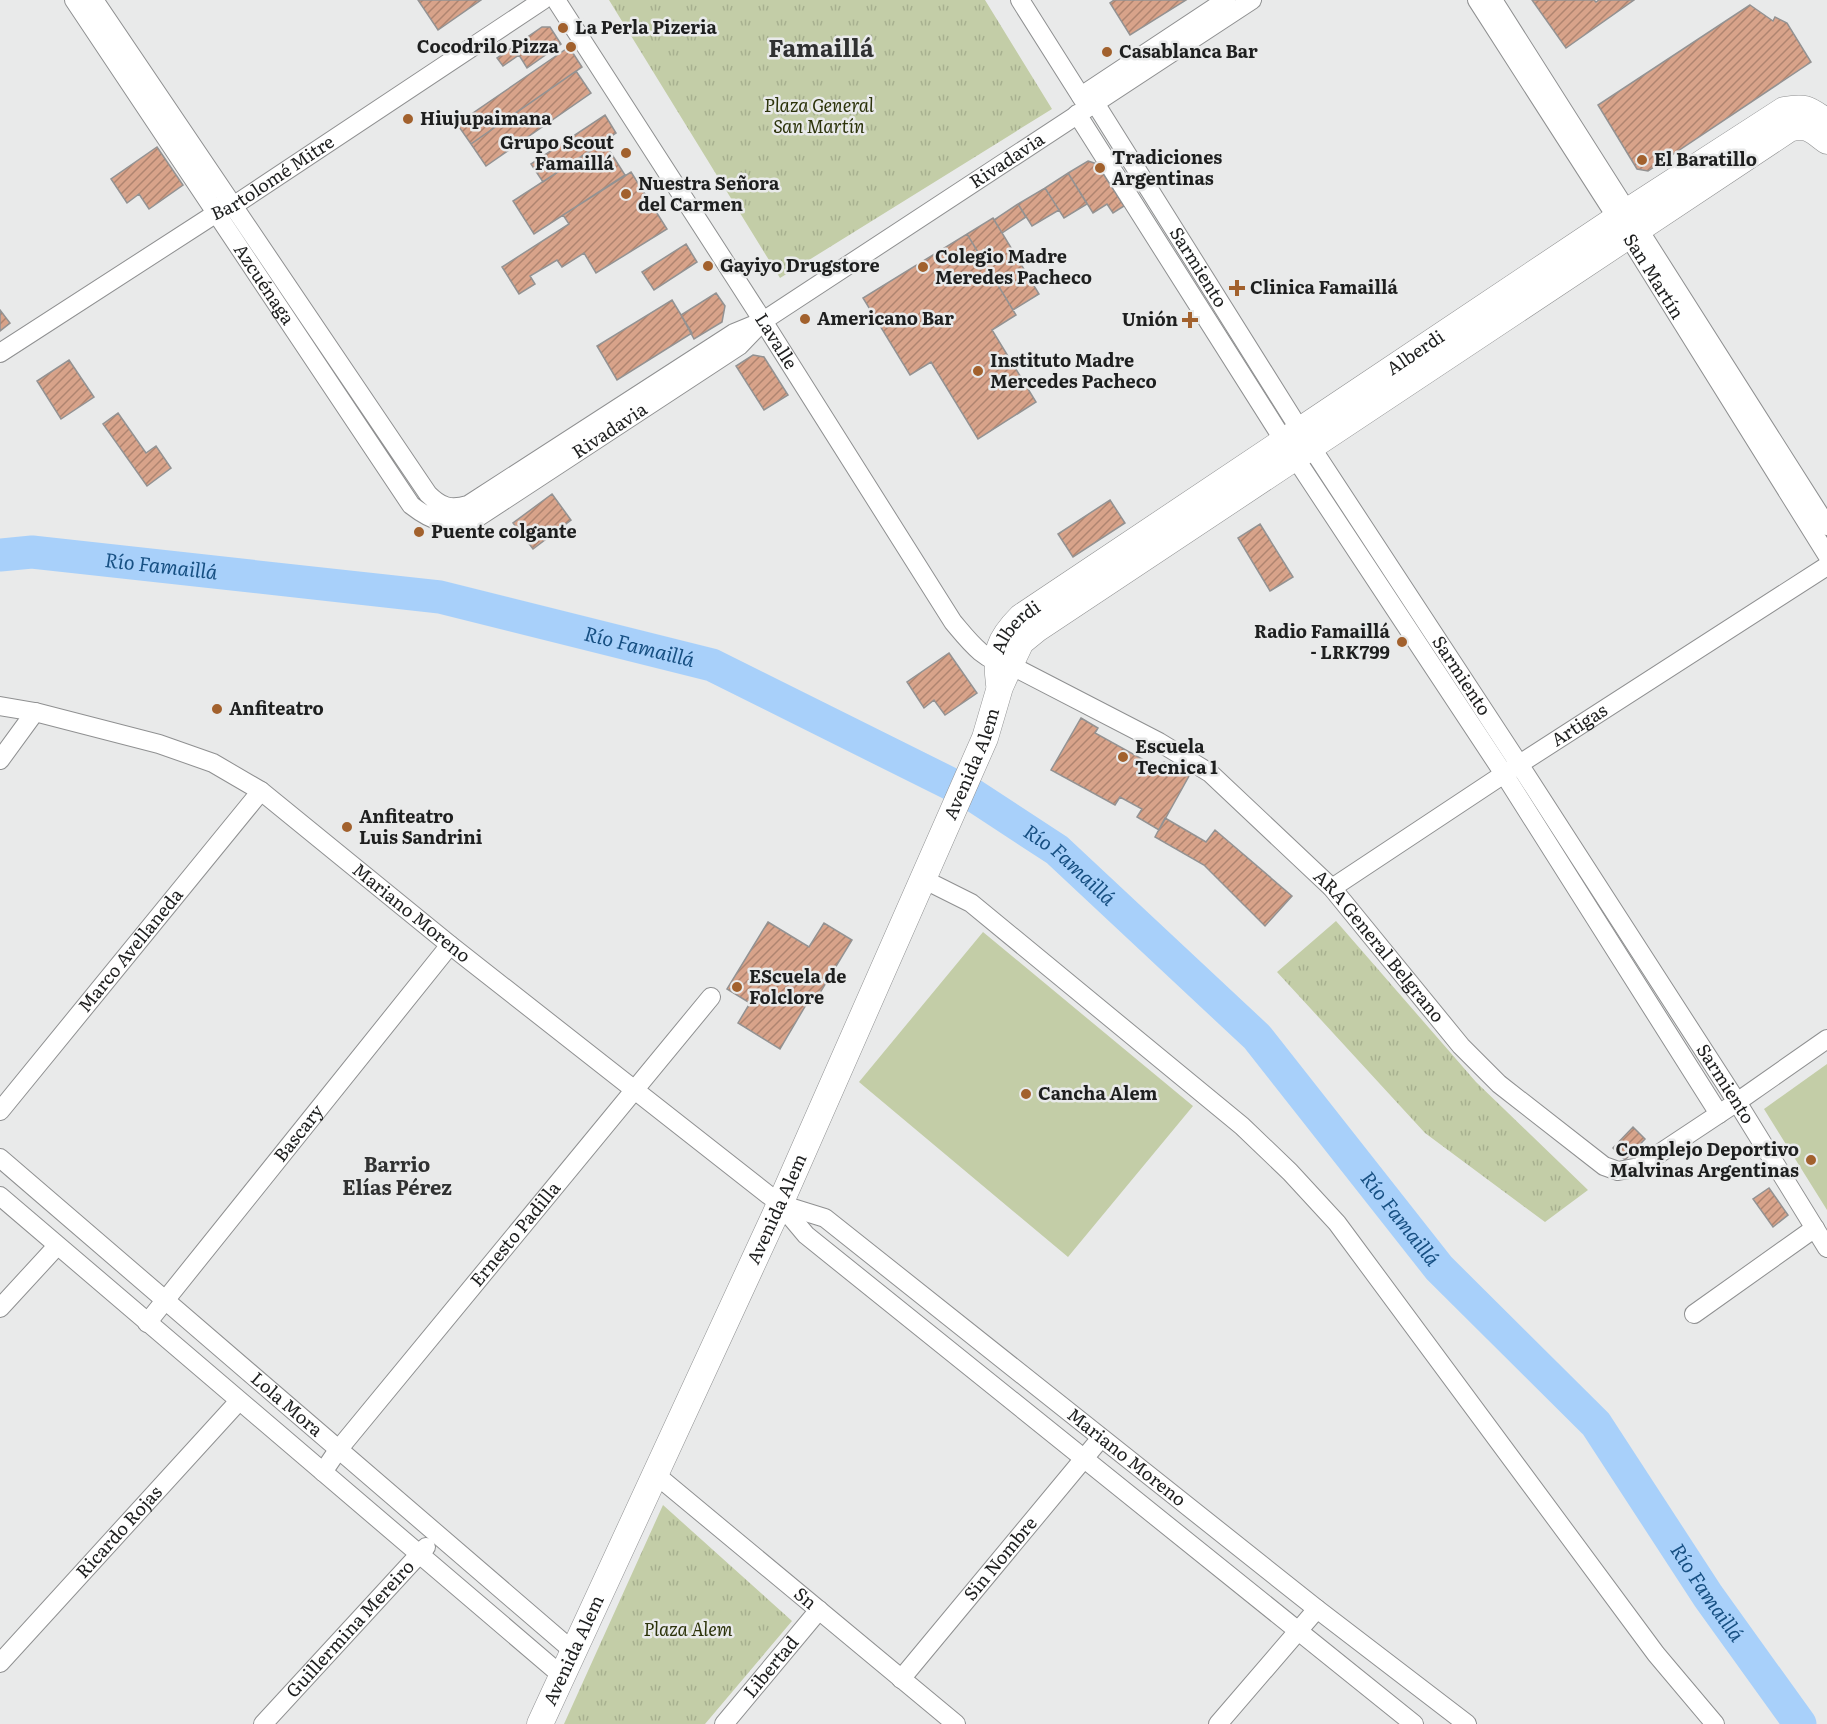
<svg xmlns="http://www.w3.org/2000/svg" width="1827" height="1724" font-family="Literata,serif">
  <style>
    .grass { fill: #c3cda7 }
    .park { fill: url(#park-tufts) }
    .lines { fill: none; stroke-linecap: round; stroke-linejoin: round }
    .river { stroke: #a8d0fa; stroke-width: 33 }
    .building { fill: url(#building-hatch); stroke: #939292; stroke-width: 1.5 }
    .street-casing { stroke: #8f9091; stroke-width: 20 }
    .secondary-casing { stroke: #8f9091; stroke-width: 27 }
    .street { stroke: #fff; stroke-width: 18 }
    .secondary { stroke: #fff; stroke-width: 26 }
    .poi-dot { fill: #a2612d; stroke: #e9eaea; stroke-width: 2 }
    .labels { text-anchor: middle; stroke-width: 5; stroke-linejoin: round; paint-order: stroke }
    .poi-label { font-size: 18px; font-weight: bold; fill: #1e1f1f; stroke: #e9eaea; text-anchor: start }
    .park-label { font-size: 18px; font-style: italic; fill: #2c330a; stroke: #e9eaea }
    .street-label { font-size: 18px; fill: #1e1f1f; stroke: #e9eaea }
    .water-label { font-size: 20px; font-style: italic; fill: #175083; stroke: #e9eaea }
    .neighbourhood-label { font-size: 20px; font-weight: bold; fill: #303131; stroke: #e9eaea }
    .district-label { font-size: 24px; font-weight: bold; fill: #303131; stroke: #e9eaea }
  </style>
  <defs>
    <pattern id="park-tufts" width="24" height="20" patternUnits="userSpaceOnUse" patternTransform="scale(1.5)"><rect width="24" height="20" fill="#c3cda7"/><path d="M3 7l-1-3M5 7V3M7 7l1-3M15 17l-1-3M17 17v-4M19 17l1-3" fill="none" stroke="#a7b08f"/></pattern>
    <pattern id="building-hatch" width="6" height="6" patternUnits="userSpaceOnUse" patternTransform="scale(1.5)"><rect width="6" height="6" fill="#d8a38a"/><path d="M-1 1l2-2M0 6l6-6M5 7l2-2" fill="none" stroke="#af8470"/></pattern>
  </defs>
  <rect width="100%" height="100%" fill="#e9eaea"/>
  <!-- grass -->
  <path class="grass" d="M983 932 1193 1106 1068 1257 859 1082Z
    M1827 1064V1210L1764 1109Z"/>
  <!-- park -->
  <path class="park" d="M609 0H985L1052 109 780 278Z
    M1336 921 1476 1082 1588 1190 1545 1222 1425 1133 1277 972Z
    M663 1505 792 1621 705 1724H564Z"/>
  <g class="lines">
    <!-- river -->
    <path class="river" id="s1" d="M0 555 32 552 440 597 712 665 973 795 1057 850 1257 1037 1439 1268 1596 1424 1708 1596 1800 1724"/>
  </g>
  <!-- building -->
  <path class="building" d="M418 0H481L438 30Z
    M1114 0H1186L1130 35 1110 3Z
    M1532 0H1594L1596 2 1599 0H1634L1566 48Z
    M1750 5 1773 21 1775 17 1787 23 1811 62 1648 171 1637 169 1598 105Z
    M542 27H550L561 44 527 68 519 55 503 66 497 58Z
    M569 47 582 67 471 144 457 124Z
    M576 71 591 93 486 166 471 144Z
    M605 115 616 133 543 182 531 164Z
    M604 142 625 175 534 234 513 201Z
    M157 147 183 185 149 209 139 194 127 203 111 179Z
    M1088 161 1097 164 1124 206 1113 213 1107 204 1093 213 1068 173Z
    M631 172 667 229 596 273 584 253 562 267 557 260 530 276 535 284 519 294 502 267 569 224 563 215Z
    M1068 173 1087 204 1064 218 1045 188Z
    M1045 188 1059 210 1032 226 1018 204Z
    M1018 204 1026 217 1002 233 994 220Z
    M993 218 1039 294 1013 310 967 234Z
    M967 234 1016 315 992 330 1036 402 978 439 931 362 910 375 863 298Z
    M686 244 697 262 654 290 642 272Z
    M716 293 725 306 722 322 694 339 681 315Z
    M672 300 692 333 617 380 597 346Z
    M0 310 10 323 0 331Z
    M753 355 764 357 788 395 764 410 736 366Z
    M69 360 94 397 61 419 37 381Z
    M118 413 146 453 156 446 171 468 147 486 103 424Z
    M552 494 571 520 533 549 513 523Z
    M1110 500 1125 523 1073 557 1058 534Z
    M1260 524 1293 577 1270 591 1238 538Z
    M949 653 977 693 945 715 934 700 924 708 907 682Z
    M1081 718 1098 728 1095 733 1160 769 1164 762 1189 776 1159 830 1137 817 1142 809 1120 797 1115 805 1051 770Z
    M1165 818 1206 842 1215 830 1292 896 1265 926 1204 865 1155 837Z
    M768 922 809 947 824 923 852 940 815 1001 810 998 780 1049 738 1023 750 1003 727 989Z
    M1633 1127 1645 1139 1625 1160 1613 1148Z
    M1769 1188 1788 1215 1773 1227 1753 1199Z"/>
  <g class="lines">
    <defs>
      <g id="street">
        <path id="s2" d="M74 0 411 505C434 523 449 527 477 518L739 346 763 321 734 333 468 505C450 510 441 507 428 494L94 0"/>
        <path id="s3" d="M556 0 763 321 953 622C969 641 984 662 1010 665L1159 742 1210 773 1332 888 1461 1046 1499 1084 1604 1166 1618 1171 1639 1167 1737 1102 1827 1039"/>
        <path d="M1020 0 1087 106"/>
        <path id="s4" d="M1477 0 1617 218 1827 555"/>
        <path d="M1493 0 1827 526"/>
        <path d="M1081 96 1226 0"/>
        <path id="s5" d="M1095 103 1300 430 1519 764 1737 1102 1827 1248"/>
        <path d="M1077 114 1284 441 1504 774 1719 1114"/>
        <path id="s6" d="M763 321 1252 0"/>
        <path id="s7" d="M0 353 215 214 233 206 543 0"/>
        <path id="s8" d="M0 706 35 712 159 744 213 763 261 791 450 945 780 1204 806 1235 1414 1724"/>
        <path d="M0 760 35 712"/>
        <path d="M923 879 971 903 1242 1126 1290 1172 1337 1223 1656 1654 1715 1724"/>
        <path id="s9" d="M1332 888 1504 774 1827 566"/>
        <path id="s10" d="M0 1111 261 791"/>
        <path id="s11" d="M0 1158 573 1651"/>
        <path d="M0 1196 561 1675"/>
        <path id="s12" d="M780 1204 825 1218 1317 1609 1467 1724"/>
        <path d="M0 1308 57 1246"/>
        <path d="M1694 1314 1815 1228"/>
        <path id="s13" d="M147 1323 450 945"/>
        <path id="s14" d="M323 1472 338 1450 711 997"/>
        <path id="s15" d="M655 1474 956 1724"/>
        <path id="s16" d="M0 1663 239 1401"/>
        <path id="s17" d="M901 1679 1101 1438"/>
        <path id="s18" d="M263 1724 426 1547"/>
        <path id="s19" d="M724 1724 819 1610"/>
        <path d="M1218 1724 1317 1609"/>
      </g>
      <g id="secondary">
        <path id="s20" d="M999 684C995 652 998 640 1021 617L1617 218 1784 110C1807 106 1808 109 1827 122"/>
        <path id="s21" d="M540 1724 780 1204 985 738 1000 687 1010 665 1021 642 1037 629 1789 129C1807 123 1813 131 1827 141"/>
      </g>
    </defs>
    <!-- street casing -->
    <use href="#street" class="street-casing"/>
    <!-- secondary casing -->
    <use href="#secondary" class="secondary-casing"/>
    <!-- street -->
    <use href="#street" class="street"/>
    <!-- secondary -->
    <use href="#secondary" class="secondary"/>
  </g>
  <!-- markers -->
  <g class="poi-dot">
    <circle cx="563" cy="28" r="6"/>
    <circle cx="571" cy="47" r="6"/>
    <circle cx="1107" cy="52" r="6"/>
    <circle cx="408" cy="119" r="6"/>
    <circle cx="626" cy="153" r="6"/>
    <circle cx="1642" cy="160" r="6"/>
    <circle cx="1100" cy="168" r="6"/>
    <circle cx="626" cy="194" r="6"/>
    <circle cx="708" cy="266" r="6"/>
    <circle cx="923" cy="267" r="6"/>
    <path d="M1234 279h6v6h6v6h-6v6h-6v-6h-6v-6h6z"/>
    <circle cx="805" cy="319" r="6"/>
    <path d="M1187 311h6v6h6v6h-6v6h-6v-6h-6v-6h6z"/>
    <circle cx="978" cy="371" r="6"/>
    <circle cx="419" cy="532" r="6"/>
    <circle cx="1402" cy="642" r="6"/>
    <circle cx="217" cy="709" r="6"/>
    <circle cx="1123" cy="757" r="6"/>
    <circle cx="347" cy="827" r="6"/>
    <circle cx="737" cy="987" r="6"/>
    <circle cx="1026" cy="1094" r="6"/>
    <circle cx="1811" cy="1160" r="6"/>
  </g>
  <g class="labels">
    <!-- poi labels -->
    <g class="poi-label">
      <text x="575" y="34">La Perla Pizeria</text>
      <text x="559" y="53" text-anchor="end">Cocodrilo Pizza</text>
      <text x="1119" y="58">Casablanca Bar</text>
      <text x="420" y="125">Hiujupaimana</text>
      <text x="614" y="149" text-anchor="end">Grupo Scout<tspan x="614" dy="21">Famaillá</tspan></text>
      <text x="1112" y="164">Tradiciones<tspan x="1112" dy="21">Argentinas</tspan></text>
      <text x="1654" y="166">El Baratillo</text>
      <text x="638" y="190">Nuestra Señora<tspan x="638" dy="21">del Carmen</tspan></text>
      <text x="935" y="263">Colegio Madre<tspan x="935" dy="21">Meredes Pacheco</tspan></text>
      <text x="720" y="272">Gayiyo Drugstore</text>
      <text x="1250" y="294">Clinica Famaillá</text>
      <text x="817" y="325">Americano Bar</text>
      <text x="1178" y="326" text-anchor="end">Unión</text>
      <text x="990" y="367">Instituto Madre<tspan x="990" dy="21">Mercedes Pacheco</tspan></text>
      <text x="431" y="538">Puente colgante</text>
      <text x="1390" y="638" text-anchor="end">Radio Famaillá<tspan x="1390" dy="21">- LRK799</tspan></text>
      <text x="229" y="715">Anfiteatro</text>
      <text x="1135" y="753">Escuela<tspan x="1135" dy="21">Tecnica 1</tspan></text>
      <text x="359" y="823">Anfiteatro<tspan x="359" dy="21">Luis Sandrini</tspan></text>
      <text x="749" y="983">EScuela de<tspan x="749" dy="21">Folclore</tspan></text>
      <text x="1038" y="1100">Cancha Alem</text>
      <text x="1799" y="1156" text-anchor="end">Complejo Deportivo<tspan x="1799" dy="21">Malvinas Argentinas</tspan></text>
    </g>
    <!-- park labels -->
    <g class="park-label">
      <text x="819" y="112">Plaza General<tspan x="819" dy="21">San Martín</tspan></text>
      <text x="688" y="1636">Plaza Alem</text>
    </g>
    <!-- street labels -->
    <g class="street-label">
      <text dy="6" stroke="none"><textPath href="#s6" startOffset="292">Rivadavia</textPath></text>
      <text dy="6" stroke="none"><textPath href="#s7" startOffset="324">Bartolomé Mitre</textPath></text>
      <text dy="6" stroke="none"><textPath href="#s5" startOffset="194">Sarmiento</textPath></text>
      <text dy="6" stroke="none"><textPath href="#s4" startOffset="328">San Martín</textPath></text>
      <text dy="6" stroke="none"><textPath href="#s2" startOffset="342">Azcuénaga</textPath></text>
      <text dy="6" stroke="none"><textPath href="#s3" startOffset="406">Lavalle</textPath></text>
      <text dy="6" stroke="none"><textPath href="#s20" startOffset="549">Alberdi</textPath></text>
      <text dy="6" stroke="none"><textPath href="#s2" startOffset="837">Rivadavia</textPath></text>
      <text dy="6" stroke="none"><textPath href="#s20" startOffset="63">Alberdi</textPath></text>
      <text dy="6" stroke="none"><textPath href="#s5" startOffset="680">Sarmiento</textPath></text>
      <text dy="6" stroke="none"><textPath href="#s9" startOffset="296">Artigas</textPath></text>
      <text dy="6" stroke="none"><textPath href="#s21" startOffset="1053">Avenida Alem</textPath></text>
      <text dy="6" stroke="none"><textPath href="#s8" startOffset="470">Mariano Moreno</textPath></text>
      <text dy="6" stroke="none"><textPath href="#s3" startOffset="1281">ARA General Belgrano</textPath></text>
      <text dy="6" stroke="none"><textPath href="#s10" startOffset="207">Marco Avellaneda</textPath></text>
      <text dy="6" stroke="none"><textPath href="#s5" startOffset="1166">Sarmiento</textPath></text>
      <text dy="6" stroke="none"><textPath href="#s13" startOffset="243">Bascary</textPath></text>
      <text dy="6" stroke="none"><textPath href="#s21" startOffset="567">Avenida Alem</textPath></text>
      <text dy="6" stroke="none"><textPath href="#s14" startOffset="306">Ernesto Padilla</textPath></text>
      <text dy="6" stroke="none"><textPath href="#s11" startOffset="378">Lola Mora</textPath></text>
      <text dy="6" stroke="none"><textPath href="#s12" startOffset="432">Mariano Moreno</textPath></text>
      <text dy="6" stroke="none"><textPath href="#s16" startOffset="177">Ricardo Rojas</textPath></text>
      <text dy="6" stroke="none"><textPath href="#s17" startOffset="156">Sin Nombre</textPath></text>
      <text dy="6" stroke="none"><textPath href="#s15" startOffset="195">Sn</textPath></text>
      <text dy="6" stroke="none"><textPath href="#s18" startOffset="129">Guillermina Mereiro</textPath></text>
      <text dy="6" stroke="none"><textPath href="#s21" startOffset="81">Avenida Alem</textPath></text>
      <text dy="6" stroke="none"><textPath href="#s19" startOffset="74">Libertad</textPath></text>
    </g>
    <!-- water labels -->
    <g class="water-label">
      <text dy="7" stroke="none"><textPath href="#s1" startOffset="162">Río Famaillá</textPath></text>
      <text dy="7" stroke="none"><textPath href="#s1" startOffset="648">Río Famaillá</textPath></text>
      <text dy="7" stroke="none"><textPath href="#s1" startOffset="1134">Río Famaillá</textPath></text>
      <text dy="7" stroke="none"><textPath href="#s1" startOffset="1620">Río Famaillá</textPath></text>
      <text dy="7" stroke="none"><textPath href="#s1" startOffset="2106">Río Famaillá</textPath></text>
    </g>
    <!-- neighbourhood labels -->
    <g class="neighbourhood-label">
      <text x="397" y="1172">Barrio<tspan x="397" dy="23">Elías Pérez</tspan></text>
    </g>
    <!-- district labels -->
    <g class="district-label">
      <text x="821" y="57">Famaillá</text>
    </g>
  </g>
</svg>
